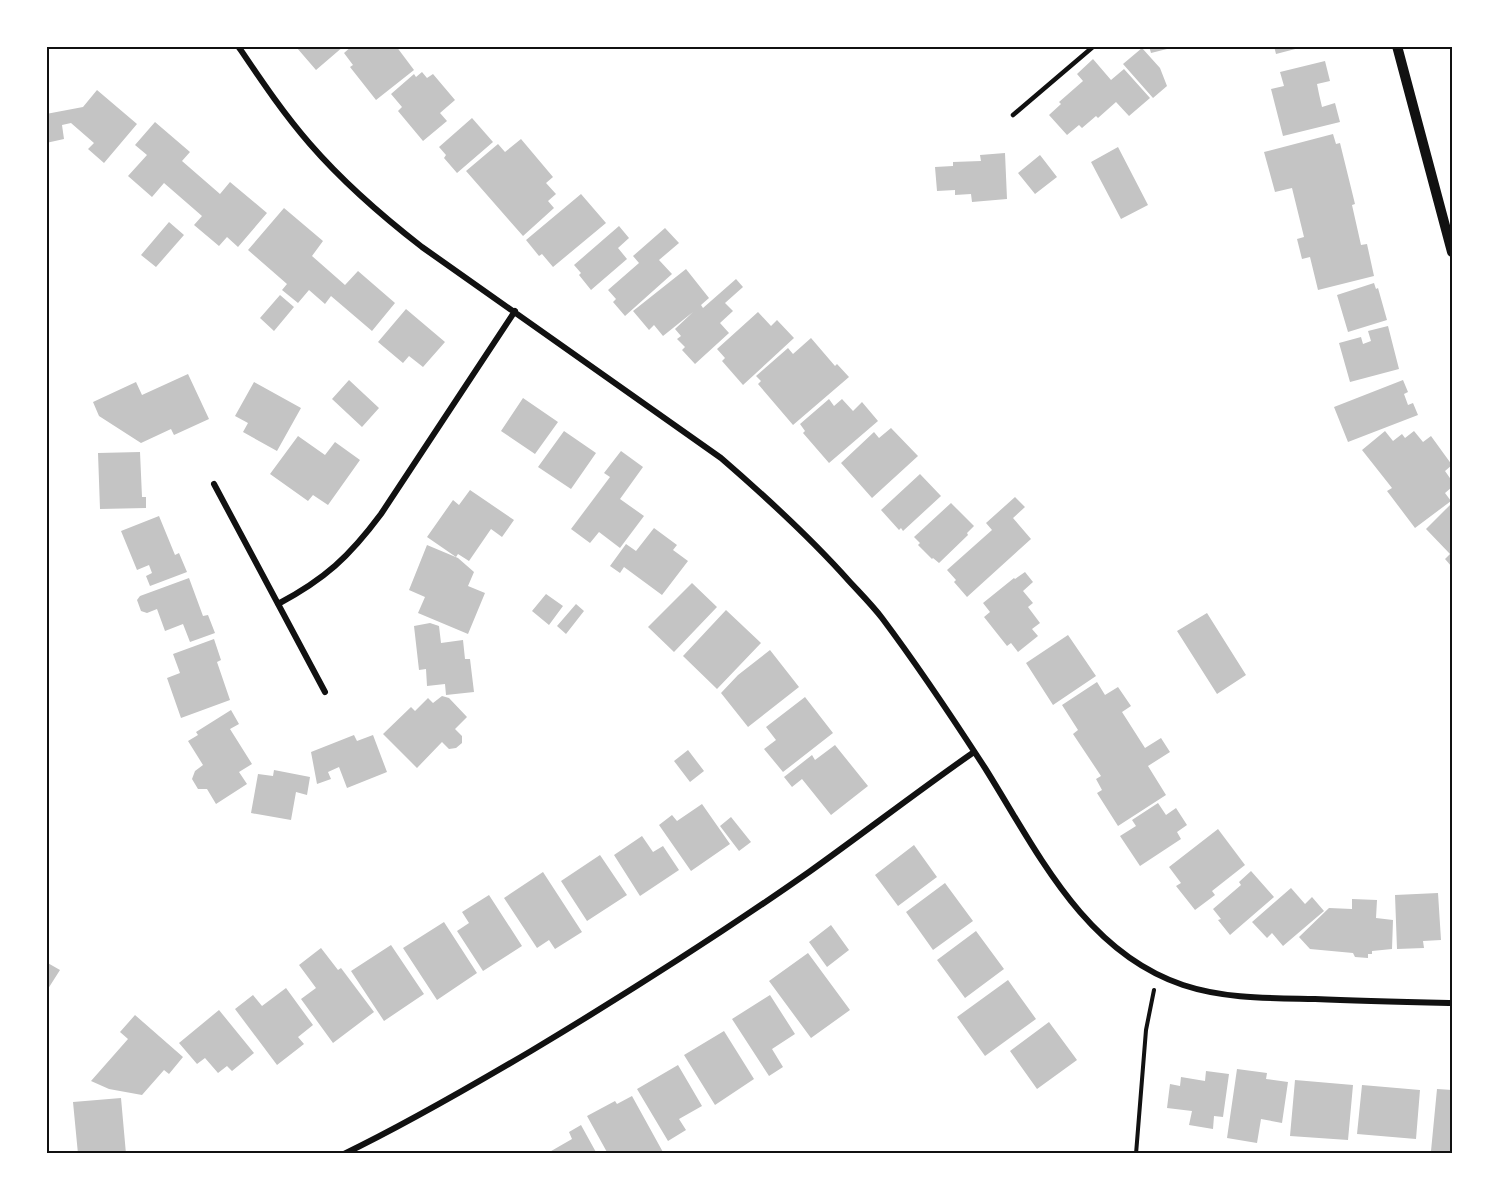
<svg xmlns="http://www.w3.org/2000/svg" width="1499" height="1200" font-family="'Varela Round',sans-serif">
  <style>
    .building { fill: #c4c4c4 }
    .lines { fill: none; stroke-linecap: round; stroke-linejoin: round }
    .path { stroke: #111; stroke-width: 4 }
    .service { stroke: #111; stroke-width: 4.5 }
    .minor { stroke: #111; stroke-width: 6 }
    .tertiary { stroke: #111; stroke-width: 10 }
    .neatline { fill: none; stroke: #111; stroke-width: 2 }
  </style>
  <rect width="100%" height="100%" fill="#fff"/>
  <!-- building -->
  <path class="building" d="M299 46H344L316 70 297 48Z
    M352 46H396L414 70 376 100 350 67 353 65 344 53Z
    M1149 46H1166L1167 49 1151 53Z
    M1274 46H1302L1303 47 1276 54Z
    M1142 48 1160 68 1167 86 1153 98 1123 64Z
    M1093 59 1111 80 1124 69 1150 98 1129 116 1116 102 1098 118 1096 116 1082 128 1079 125 1067 135 1049 115 1061 104 1059 102 1083 81 1077 74Z
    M1325 61 1330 81 1317 84 1319 94 1322 107 1335 103 1340 122 1283 136 1271 89 1284 86 1280 72Z
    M422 72 427 78 433 74 455 100 440 113 447 121 423 141 398 111 402 107 391 94 414 74 416 77Z
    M97 90 137 124 104 163 88 149 94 143 71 123 62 125 64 139 46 143V114L83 107Z
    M472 118 493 142 457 173 444 158 446 155 439 147Z
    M155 122 190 152 182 161 220 194 230 182 267 213 238 247 227 237 219 246 194 225 202 216 164 183 152 197 128 176 147 155 135 145Z
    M1333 134 1336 144 1340 143 1355 204 1352 205 1361 245 1367 244 1374 276 1318 290 1310 257 1302 259 1297 239 1304 237 1292 188 1275 192 1264 152Z
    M521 139 553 177 546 183 556 194 548 201 554 208 523 236 466 171 498 144 505 152Z
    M1118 147 1148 205 1121 219 1091 162Z
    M1005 153 1007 199 972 202 971 194 955 195V190L937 191 935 167 953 166V162L981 161 980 155Z
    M1040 155 1057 177 1035 194 1018 173Z
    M581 194 606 223 553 267 542 254 539 256 526 240Z
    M284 208 323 241 312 256 345 285 358 271 395 303 372 331 331 296 325 304 309 290 298 303 282 290 287 284 248 250Z
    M169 222 184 235 156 267 141 255Z
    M619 226 629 238 618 248 627 259 591 290 579 275 581 273 574 265Z
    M665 228 679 243 659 260 672 274 625 316 613 302 616 299 608 290 639 263 633 256Z
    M686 269 709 298 701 305 703 308 736 279 743 287 725 303 733 311 720 323 729 333 695 364 682 350 685 347 677 339 681 336 675 329 693 312 663 336 654 325 649 330 633 311Z
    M1374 283 1376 289 1378 288 1387 320 1348 332 1337 295Z
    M280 295 294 307 274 331 260 318Z
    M406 309 445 342 423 367 409 356 403 363 378 342Z
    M758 312 771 326 777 320 794 338 743 385 722 361 725 358 717 349Z
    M1388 326 1399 369 1350 382 1339 343 1361 337 1363 344 1371 341 1368 331Z
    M811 338 835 366 837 364 849 377 793 425 758 384 761 381 756 376 788 348 793 354Z
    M188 374 209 419 174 435 171 429 141 443 99 416 93 402 136 382 142 395Z
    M349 380 379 408 362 427 332 399Z
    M1403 380 1408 392 1404 394 1408 405 1413 403 1418 415 1348 442 1334 407Z
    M254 382 301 408 277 451 243 432 248 423 235 416Z
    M523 398 558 422 535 454 501 431Z
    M829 399 834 406 842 399 853 411 862 402 878 421 829 463 803 433 805 431 800 424Z
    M891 428 918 456 872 498 841 463 874 432 879 438Z
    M564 431 596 453 571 489 538 467Z
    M1385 431 1393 441 1402 434 1405 438 1414 431 1423 442 1431 436 1452 465 1445 471 1452 481V487L1445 493 1451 501 1415 528 1387 491 1392 488 1362 450Z
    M298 436 325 455 335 442 360 460 328 505 313 495 308 501 270 474Z
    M621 451 643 467 620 499 644 516 620 548 599 532 590 543 571 529 610 477 604 473Z
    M140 452 142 497H146V508L100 509 98 453Z
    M920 474 941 496 903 531 901 528 899 530 881 510Z
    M470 490 514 520 502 537 491 529 469 561 458 554 456 557 427 537 453 500 459 505Z
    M1015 497 1025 507 1013 518 1031 539 967 597 954 582 956 580 947 570 992 530 986 523Z
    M951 503 974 526 967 533 968 535 939 563 933 558 932 559 918 545 920 543 914 537Z
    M1452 503V567L1445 559 1450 554 1426 529Z
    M159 516 175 555 179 553 187 572 150 586 146 576 152 573 149 565 137 570 121 531Z
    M654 528 677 545 673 550 688 561 662 595 624 567 620 573 610 566 626 544 636 551Z
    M427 545 458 558 474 572 468 586 485 593 468 634 418 613 425 597 409 590Z
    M1025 572 1033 582 1023 591 1033 603 1028 607 1040 623 1032 629 1038 636 1018 652 1011 643 1007 646 984 617 990 612 983 603 1014 578 1015 579Z
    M189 578 203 616 208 615 215 633 190 642 183 624 165 631 157 609 147 613 141 611 137 600 140 596Z
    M692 583 717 607 674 652 648 627Z
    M546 594 563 606 549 625 532 611Z
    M576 604 584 611 566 634 557 626Z
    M726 610 761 643 717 689 683 656Z
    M1207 613 1246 675 1217 694 1177 631Z
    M430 623 439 626 441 643 463 640 465 659H470L474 692 446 695 445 684 427 686 426 669 419 670 414 626Z
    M1068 635 1096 676 1053 705 1026 663Z
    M214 639 221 660 217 662 230 700 181 718 167 678 180 673 173 654Z
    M770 650 799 687 748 727 721 693 738 675Z
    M1097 682 1105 695 1118 687 1131 706 1122 712 1145 748 1161 738 1170 752 1148 766 1166 795 1118 826 1097 793 1102 790 1096 779 1101 776 1073 734 1078 730 1062 705Z
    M442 696 449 698 467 717 455 729 462 736V743L456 748 449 749 442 742 417 768 383 734 411 707 415 711 428 698 433 703Z
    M805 697 833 733 783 772 764 749 776 740 766 727Z
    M231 710 239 724 230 729 252 764 239 772 247 784 216 804 207 789H198L192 779 195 771 203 765 188 741 198 735 196 732Z
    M354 735 357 741 373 735 387 772 347 788 339 767 328 772 331 779 317 784 311 752Z
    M835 745 868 786 831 815 802 779 792 787 784 777 812 755 815 760Z
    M688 750 704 771 690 782 674 761Z
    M274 770 310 777 307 795 296 792 291 820 251 813 258 774 273 776Z
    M1158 803 1166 815 1176 808 1187 825 1177 832 1181 839 1140 866 1120 836 1136 826 1132 820Z
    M702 804 730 844 691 871 659 825 672 815 677 821Z
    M731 817 751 842 739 851 720 826Z
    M1218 829 1245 865 1212 891 1215 895 1195 910 1176 886 1181 883 1169 867Z
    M642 836 653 852 663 846 679 870 640 896 614 855Z
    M914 845 937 877 898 906 875 875Z
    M600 855 627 895 587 921 561 881Z
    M1251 871 1274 897 1230 935 1218 920 1221 919 1213 909 1241 885 1239 882Z
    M543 872 582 932 555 949 549 940 537 948 504 898Z
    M945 883 973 921 933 950 906 912Z
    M1291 888 1305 904 1312 897 1324 911 1283 946 1272 933 1267 938 1252 922Z
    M1438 893 1441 940 1423 941 1424 948 1397 949 1395 895Z
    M489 895 522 946 483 971 457 931 469 923 462 912Z
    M1352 899 1377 900 1376 918 1393 920 1392 949 1372 951V954H1368V958L1355 957 1353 953 1310 949 1299 937 1329 908 1352 909Z
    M444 922 477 973 437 1000 403 948Z
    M831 925 849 950 827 967 809 942Z
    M976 931 1004 969 965 998 937 960Z
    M391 945 424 994 384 1021 351 971Z
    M321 948 338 970 341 968 374 1012 333 1043 301 999 316 988 299 965Z
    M808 953 850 1010 811 1038 769 981Z
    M46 962 60 970 46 992Z
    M1008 980 1036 1019 985 1056 957 1017Z
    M286 988 313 1025 298 1037 304 1044 277 1065 235 1009 253 995 262 1006Z
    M770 995 795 1034 772 1049 783 1067 769 1076 732 1019Z
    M219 1010 254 1053 232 1071 227 1066 218 1073 205 1058 197 1064 179 1043Z
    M135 1015 183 1057 169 1074 164 1070 142 1095 109 1089 91 1081 128 1039 120 1032Z
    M1049 1022 1077 1060 1037 1089 1010 1051Z
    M724 1031 754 1079 715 1105 684 1055Z
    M678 1065 702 1106 679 1119 686 1130 668 1141 637 1089Z
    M1237 1069 1267 1073 1266 1079 1288 1082 1282 1123 1261 1119 1257 1143 1227 1138Z
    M1206 1071 1229 1074 1223 1117 1214 1116 1213 1129 1189 1125 1192 1111 1167 1108 1170 1084 1180 1086 1181 1077 1205 1081Z
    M1295 1080 1353 1085 1348 1140 1290 1136Z
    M1362 1085 1420 1090 1416 1139 1357 1134Z
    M1437 1089 1452 1090V1153L1431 1151Z
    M632 1096 664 1154H608L587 1116 615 1101 617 1104Z
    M121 1098 126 1154H78L73 1102Z
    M581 1125 597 1154H546L572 1139 569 1132Z"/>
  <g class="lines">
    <!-- path -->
    <path class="path" d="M1136 1154 1146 1030 1154 990"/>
    <!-- service -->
    <path class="service" d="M1013 115 1094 46"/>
    <!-- minor -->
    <path class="minor" d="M238 46C261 80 283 113 310 144 343 182 382 216 422 247L721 458C766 497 809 536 849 581 860 593 872 605 882 618 918 666 952 717 985 768 1037 851 1084 952 1183 985 1225 999 1270 998 1315 999 1361 1001 1407 1002 1452 1003
      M214 484 325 692
      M278 604C325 579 349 557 381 514L515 311
      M344 1154C408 1123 470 1087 531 1051 626 994 719 935 809 872 865 832 918 791 974 752"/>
    <!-- tertiary -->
    <path class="tertiary" d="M1397 46 1452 252"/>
  </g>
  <!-- border -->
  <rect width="1499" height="1200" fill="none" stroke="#ffffff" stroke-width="96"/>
  <rect x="48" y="48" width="1403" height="1104" class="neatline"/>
</svg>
